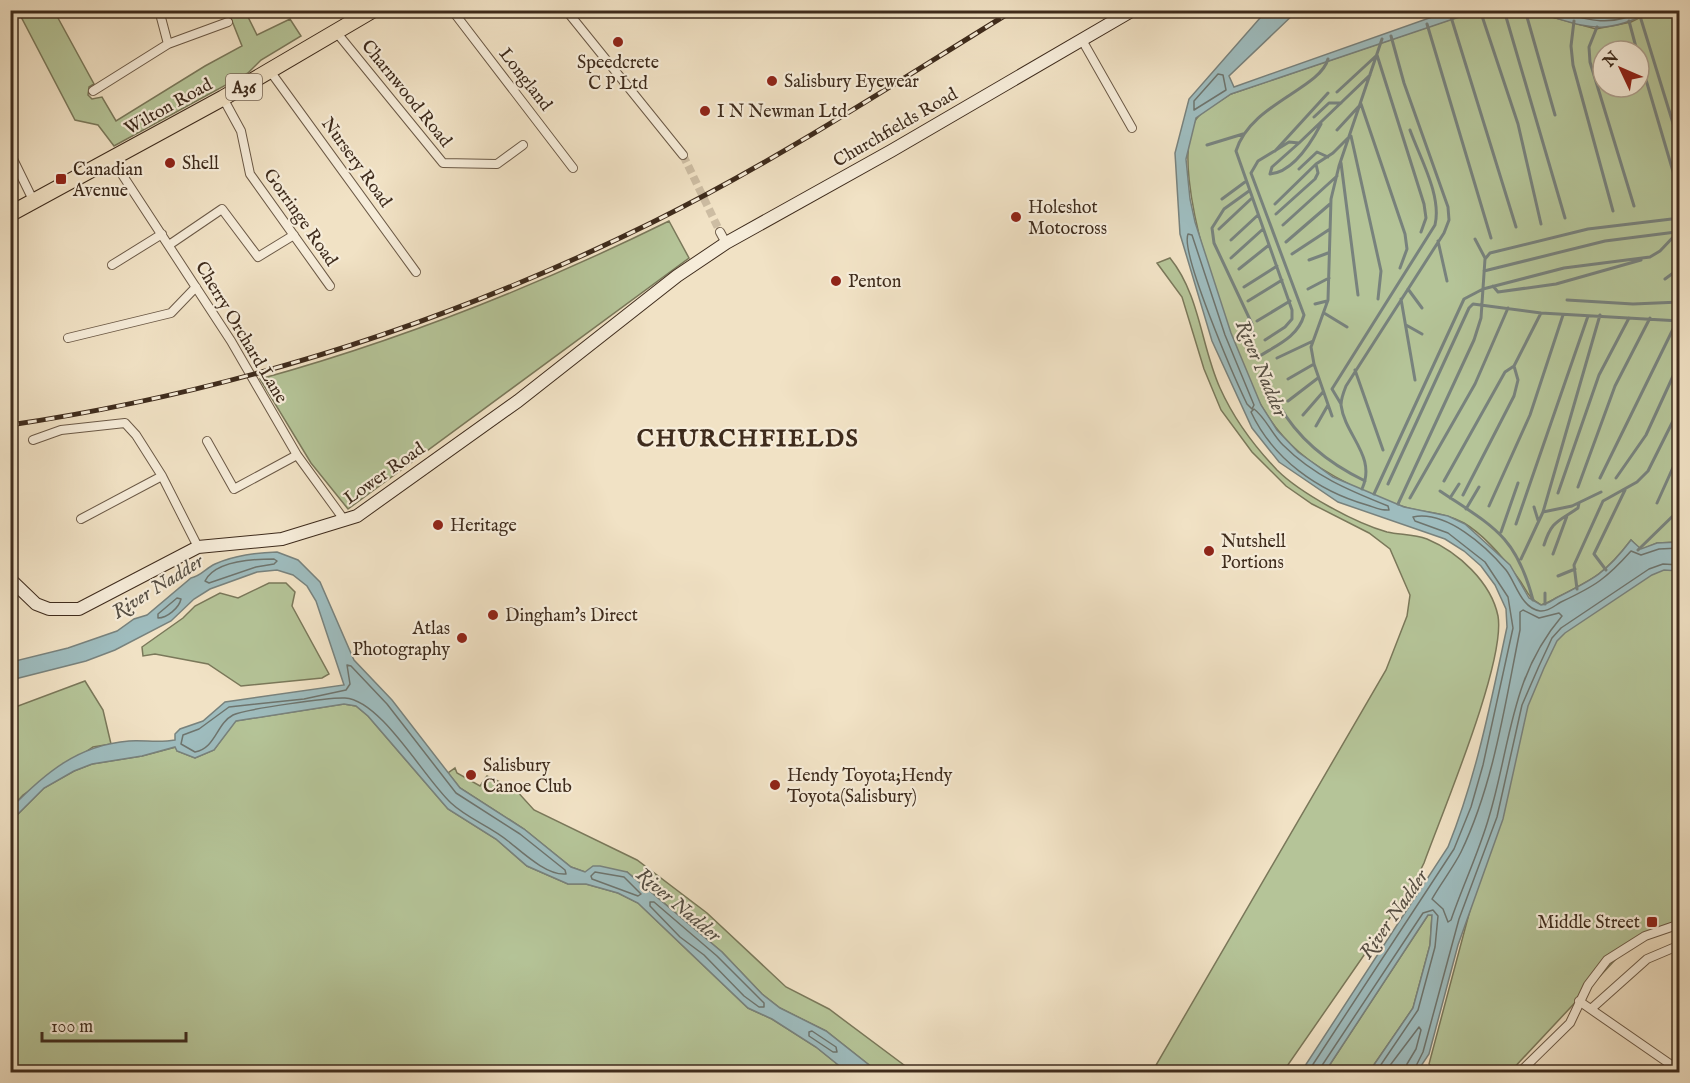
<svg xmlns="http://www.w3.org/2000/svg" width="1690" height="1083" font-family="'IM FELL English',serif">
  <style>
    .green { fill: #b5c498; stroke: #7a785a; stroke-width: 1.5; fill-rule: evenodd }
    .water { fill: #9ebcbe; stroke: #78827d; stroke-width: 1.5 }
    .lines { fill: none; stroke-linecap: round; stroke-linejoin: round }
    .shore { stroke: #6e746d; stroke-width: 1.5 }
    .stream { stroke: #78827d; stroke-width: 3 }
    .street-tunnel { stroke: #cdbda3; stroke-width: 8; stroke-dasharray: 8 4; stroke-linecap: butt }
    .street-casing { stroke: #6b5946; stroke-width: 10 }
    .secondary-casing { stroke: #3e2b1c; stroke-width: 14 }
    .highway-casing { stroke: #3e2b1c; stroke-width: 17 }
    .street { stroke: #f6ecd9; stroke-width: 8 }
    .secondary { stroke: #f6ecd9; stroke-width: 12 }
    .highway { stroke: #f1e2c5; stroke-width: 15 }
    .rail-casing { stroke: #3e2b1c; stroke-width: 5 }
    .rail { stroke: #f6ecd9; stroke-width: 3; stroke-dasharray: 9; stroke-linecap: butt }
    .poi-dot { fill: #8f2418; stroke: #f6ecd9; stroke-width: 2 }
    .labels { text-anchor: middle; stroke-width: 4.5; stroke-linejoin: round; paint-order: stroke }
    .shield { fill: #f6ecd9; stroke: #756555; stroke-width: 1.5 }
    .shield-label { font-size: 16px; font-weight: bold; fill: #3e2b1c }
    .poi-label { font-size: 18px; fill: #3e2b1c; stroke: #f6ecd9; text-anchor: start }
    .street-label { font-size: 18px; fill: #3e2b1c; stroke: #f6ecd9 }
    .water-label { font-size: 20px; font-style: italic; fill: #564f44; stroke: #f6ecd9 }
    .district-label { font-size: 24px; font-weight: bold; letter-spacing: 1.5px; fill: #3e2b1c; stroke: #f6ecd9 }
  </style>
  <rect width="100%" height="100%" fill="#f1e2c5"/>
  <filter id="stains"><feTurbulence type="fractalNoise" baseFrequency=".00333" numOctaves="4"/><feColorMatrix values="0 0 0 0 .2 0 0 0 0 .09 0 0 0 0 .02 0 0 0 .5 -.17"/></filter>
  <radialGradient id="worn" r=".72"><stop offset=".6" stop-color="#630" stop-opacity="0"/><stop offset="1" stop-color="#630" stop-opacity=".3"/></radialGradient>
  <!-- green -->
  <path class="green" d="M18 11H61L63 14 58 18 94 84 89 87 88 95 92 99 102 97 116 121 205 66 242 46 228 11H245L257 35 290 19 301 36 261 60 248 73 114 146 98 125 75 120Z
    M1475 11H1530L1596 29 1631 22 1653 11H1679V542L1657 543 1641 550 1631 540C1606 573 1594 579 1558 597 1552 600 1548 603 1541 605 1526 596 1528 591 1518 578 1505 560 1484 535 1464 523 1446 513 1427 513 1408 508 1375 499 1324 474 1299 452 1284 439 1272 424 1262 407 1233 357 1166 171 1195 121 1201 110 1221 101 1231 94ZM1603 51H1639V87H1603Z
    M669 221 689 258 348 509 311 463 260 379C401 340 537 286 669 221Z
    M1170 258C1200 295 1201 346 1220 388 1233 417 1255 447 1277 470 1300 493 1355 523 1387 532 1400 535 1413 534 1427 539 1458 552 1491 582 1498 616 1506 662 1442 813 1424 863L1414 883 1283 1072H1152L1386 670 1407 616 1410 595 1390 549 1369 533 1312 504 1286 486 1252 452 1221 410 1204 369 1182 297 1157 263Z
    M1679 563V922L1630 944 1510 1072H1437L1429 1064 1543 636 1643 572Z
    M269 583H286L295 592 292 606 329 674 322 678 241 686 208 664 155 654 143 656 142 647 183 618 195 606 220 593 238 598Z
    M85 681 103 710 111 744 93 747 23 795 11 808 10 709Z
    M344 704 356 706 368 716 448 809 496 839 527 866 568 884H586L618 893 638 903 748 1008 772 1019 816 1047 847 1072H11V821L44 788 74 771 92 764 142 756 176 747 177 751 195 758 214 750 235 721Z
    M455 768 457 773 480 786 487 776 515 789 534 810 637 860 707 913 786 987 829 1009 912 1071 878 1072 826 1031 780 1008 762 994 722 952 627 872H585L571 867 524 829 460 788 448 773Z
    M1428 915H1432L1430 945 1413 1008 1369 1072H1325Z"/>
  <!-- water -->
  <path class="water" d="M1267 10 1297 11 1229 76 1234 87 1449 11H1477L1231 94 1196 118 1186 159 1190 199 1195 222 1231 333 1261 405 1277 430 1298 452 1333 477 1404 507 1448 516 1465 524 1510 565 1529 598 1541 605C1548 604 1552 600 1558 597 1594 579 1606 573 1631 540L1641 549 1657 543 1679 542V571L1664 570 1652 575 1565 633 1557 641 1544 668 1528 706 1503 819 1458 945 1429 1054 1417 1072H1369L1413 1008 1430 945 1432 915H1428L1325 1072H1301L1448 847C1477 775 1491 701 1507 627L1506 609 1495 585 1481 566 1464 551 1445 539 1338 502 1279 462 1252 428 1212 341 1180 234 1175 153 1189 99Z
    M1530 11H1653C1597 39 1586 25 1530 11Z
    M277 552 298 560 320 582 354 660 392 700 460 788 524 829 571 867 585 872 593 866H600L627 872 722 952 762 994 780 1008 826 1031 878 1072H847L816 1047 772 1019 748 1008 638 903 618 893 586 884H568L527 866 496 839 448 809 368 716 356 706 344 704 236 721 214 750 195 758 177 751 175 747 142 756 92 764 74 771 44 788 11 821V808C45 773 78 745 129 741 145 740 159 743 175 740V734L180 729 203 721 225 702 344 685 316 601 307 586 293 575 277 570 257 572 210 589 194 599 171 621 115 650 86 661 11 680V662L68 648 117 631 134 619 147 615 191 578C201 576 206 568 215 564 235 555 256 553 277 552Z"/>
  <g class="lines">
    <!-- shore -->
    <path class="shore" d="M1553 10C1584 19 1612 29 1641 10
      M1218 74 1223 75 1226 90 1194 110V101Z
      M1188 234 1192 235 1225 335 1254 405 1252 409 1247 404C1235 379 1180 253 1188 234Z
      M1254 409C1265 417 1272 434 1283 445 1314 476 1348 490 1388 506L1389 510C1382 511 1374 507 1367 505 1318 491 1273 459 1251 412Z
      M274 559 277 561 274 564 256 567 209 583 205 581C215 561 254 559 274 559Z
      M177 598 181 599C179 608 167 618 158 618V614Z
      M1523 610 1539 618 1559 613 1562 616C1510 677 1511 744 1489 817 1479 852 1463 885 1451 920L1448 922 1443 909 1432 899C1441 883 1453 868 1461 852 1494 783 1505 704 1520 630V612Z
      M347 665 351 666 387 704 456 793 520 834 565 870 566 874C547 876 522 852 508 841 490 826 468 819 451 803 424 778 381 700 345 698 332 697 245 709 233 715 216 724 216 748 195 752L181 744 183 735 199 729 229 707 304 699 346 690 350 684Z
      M595 872 624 877 641 894 638 896 592 879 591 876Z
      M650 902H654L717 956 764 1003V1007H759L744 996 704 955 680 937 650 906Z
      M812 1031 836 1047 837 1052H833L809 1036V1032Z
      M1308 1072 1454 849 1471 807 1483 765 1513 628 1508 597 1485 562 1448 533 1415 521 1413 517C1446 510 1486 546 1506 570 1516 583 1521 608 1540 611 1549 612 1555 605 1561 602 1595 586 1606 579 1631 551L1641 555 1659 549 1680 548
      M1320 1072 1321 1067 1423 913 1433 910 1438 916 1435 947 1418 1010 1376 1072
      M1385 1072 1419 1027 1421 1030 1416 1049 1407 1064 1405 1072
      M1413 1072 1423 1052 1459 919 1497 817 1522 705 1539 666 1552 638 1561 628 1649 569 1663 564 1680 565"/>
    <!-- stream -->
    <path class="stream" d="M1480 10 1518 124 1541 224
      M1504 10 1565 218
      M1525 10 1555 115
      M1640 16 1680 146
      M1451 17 1516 227
      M1574 21 1571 46 1573 65 1613 211
      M1629 21 1637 51
      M1427 24 1491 238
      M1597 27 1589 47 1590 62 1634 206
      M1639 56 1677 185
      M1337 92 1377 55 1424 204 1426 218 1421 232
      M1314 117 1329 103H1341
      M1337 130 1361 104 1405 234 1407 249 1400 268
      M1351 136 1381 271 1378 299
      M1299 143 1272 167 1270 174C1293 172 1311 143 1321 124
      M1207 145 1243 134
      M1275 151 1328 93
      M1341 163 1358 295
      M1299 169 1317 152 1328 157
      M1222 199 1245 182
      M1275 204 1316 164
      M1276 214 1315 179 1318 173 1316 164 1333 153 1349 137
      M1283 225 1337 176
      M1219 229 1252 198
      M1475 239 1485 258
      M1231 240 1258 215
      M1438 241 1447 281
      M1286 242 1330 204
      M1292 254 1330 229
      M1231 258 1263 229
      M1309 260 1328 253
      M1239 269 1269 245
      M1484 271 1605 241 1676 232
      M1665 279 1680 268
      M1493 286 1498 292 1556 284 1641 260
      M1676 286 1680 284
      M1244 287 1277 266
      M1308 289 1329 278
      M1408 289 1422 308
      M1401 299 1415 380
      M1567 300 1633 304 1680 302
      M1248 301 1282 280
      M1315 304 1327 301
      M1324 313 1347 327
      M1257 321 1290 301
      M1406 325 1422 334
      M1265 340 1285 327 1292 319V310L1236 151C1250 104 1320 89 1328 59
      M1246 344 1253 337 1252 324 1214 243 1212 228 1224 209 1249 191
      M1258 357C1277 345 1298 337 1304 315L1251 173 1258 161 1289 142 1299 143 1370 75
      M1277 358 1313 341
      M1355 370 1383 450
      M1288 379 1314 364
      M1288 401 1318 378
      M1341 404 1332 389 1435 225C1442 196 1420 158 1410 130
      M1279 405C1298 439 1330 464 1365 481
      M1303 415 1323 392
      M1332 416 1314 364 1311 347 1328 300 1331 199 1339 166 1382 39
      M1316 426 1328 405
      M1600 478 1677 321
      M1616 478 1646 435 1680 361
      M1444 481 1505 372 1514 366 1541 313
      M1388 484 1469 308 1473 304 1541 313 1680 321
      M1578 487 1615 386 1650 318
      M1362 489C1377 456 1345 436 1341 405 1341 399 1344 391 1346 386L1444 233 1449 220 1448 207 1404 83 1391 36
      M1440 491C1492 526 1516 535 1533 600
      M1558 493 1599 375 1629 318
      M1374 494 1464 299 1483 289 1564 268 1650 257 1660 251 1678 232
      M1463 495 1514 396 1518 380 1514 366
      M1410 498 1475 384 1508 308
      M1450 498 1459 484
      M1657 503 1680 452
      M1398 504 1474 340 1481 318 1485 259 1490 253 1588 229 1680 218
      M1489 506 1530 415 1563 315
      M1534 507 1538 520
      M1466 509 1479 487
      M1543 512 1600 315
      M1516 524 1588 316
      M1501 532 1518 483
      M1544 545C1552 520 1558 522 1578 508L1579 503
      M1638 550 1680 509
      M1553 554 1567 516
      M1521 559 1543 512 1572 506 1601 492
      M1606 570 1594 554 1625 490
      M1558 576 1575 569
      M1577 589 1574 565 1603 501 1637 482 1648 471 1680 407
      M1545 593V604"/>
    <!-- street-tunnel -->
    <path class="street-tunnel" d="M683 155 720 232"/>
    <defs>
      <path id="street" d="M452 10 573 168
        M566 10 683 155
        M1313 13 1317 10
        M337 33 443 163 497 164 523 145
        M1082 40 1132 128
        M168 44 228 22
        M270 71 416 272
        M93 91 168 44 159 10
        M223 98 241 131 250 174 330 286
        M10 153 34 202
        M112 159 231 341 297 455 345 521
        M720 232 726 243
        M169 245 222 209 258 257 294 235
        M112 265 162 234
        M68 338 171 313 196 287
        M33 440 61 430 125 423 136 435 162 476
        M207 441 234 489 297 455
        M81 519 162 476 198 547
        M1579 1001 1680 1071
        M1591 1009 1647 959 1680 945
        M1520 1072 1570 1023 1588 985 1607 960 1645 936 1680 924"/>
      <path id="secondary" d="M10 579 36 604 49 609H79L198 547 282 539 357 516 518 401 677 276 726 243 891 151 1133 10"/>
      <path id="highway" d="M10 214 223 98 373 10"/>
    </defs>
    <!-- street casing -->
    <use href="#street" class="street-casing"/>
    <!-- secondary casing -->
    <use href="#secondary" class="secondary-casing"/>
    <!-- highway casing -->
    <use href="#highway" class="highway-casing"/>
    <!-- street -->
    <use href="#street" class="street"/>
    <!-- secondary -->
    <use href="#secondary" class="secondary"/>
    <!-- highway -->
    <use href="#highway" class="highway"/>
    <defs>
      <path id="rail" d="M10 425C234 392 451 322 653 222 778 160 895 83 1014 10"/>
    </defs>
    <!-- rail casing -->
    <use href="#rail" class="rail-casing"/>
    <!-- rail -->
    <use href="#rail" class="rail"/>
  </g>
  <!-- markers -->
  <g class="poi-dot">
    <circle cx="618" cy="42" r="6"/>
    <circle cx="772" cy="81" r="6"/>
    <circle cx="705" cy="111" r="6"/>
    <circle cx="170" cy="163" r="6"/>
    <rect x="55" y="173" width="12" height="12" rx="3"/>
    <circle cx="1016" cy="217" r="6"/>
    <circle cx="836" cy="281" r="6"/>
    <circle cx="438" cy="525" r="6"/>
    <circle cx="1209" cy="551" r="6"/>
    <circle cx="493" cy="615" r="6"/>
    <circle cx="462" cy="638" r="6"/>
    <circle cx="471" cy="775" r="6"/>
    <circle cx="775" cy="785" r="6"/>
    <rect x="1646" y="916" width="12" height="12" rx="3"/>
  </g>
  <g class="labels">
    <!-- shield labels -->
    <rect class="shield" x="226" y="74" width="36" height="26" rx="4.5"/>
    <g class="shield-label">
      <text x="244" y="93">A36</text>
    </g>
    <!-- poi labels -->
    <g class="poi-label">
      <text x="618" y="68" text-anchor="middle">Speedcrete<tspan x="618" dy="21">C P Ltd</tspan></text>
      <text x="784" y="87">Salisbury Eyewear</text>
      <text x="717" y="117">I N Newman Ltd</text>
      <text x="182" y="169">Shell</text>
      <text x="73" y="175">Canadian<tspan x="73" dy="21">Avenue</tspan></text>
      <text x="1028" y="213">Holeshot<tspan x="1028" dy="21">Motocross</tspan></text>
      <text x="848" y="287">Penton</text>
      <text x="450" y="531">Heritage</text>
      <text x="1221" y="547">Nutshell<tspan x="1221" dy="21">Portions</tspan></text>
      <text x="505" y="621">Dingham's Direct</text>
      <text x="450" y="634" text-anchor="end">Atlas<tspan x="450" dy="21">Photography</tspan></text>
      <text x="483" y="771">Salisbury<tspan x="483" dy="21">Canoe Club</tspan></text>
      <text x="787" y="781">Hendy Toyota;Hendy<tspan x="787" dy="21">Toyota(Salisbury)</tspan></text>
      <text x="1640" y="928" text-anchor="end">Middle Street</text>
    </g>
    <!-- street labels -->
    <g class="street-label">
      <text transform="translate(526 79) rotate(52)" y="6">Longland</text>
      <text transform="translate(407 93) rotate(51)" y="6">Charnwood Road</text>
      <text transform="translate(168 106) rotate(-29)" y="6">Wilton Road</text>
      <text transform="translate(895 127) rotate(-30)" y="6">Churchfields Road</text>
      <text transform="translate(357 162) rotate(54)" y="6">Nursery Road</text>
      <text transform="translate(301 217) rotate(55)" y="6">Gorringe Road</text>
      <text transform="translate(242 332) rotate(59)" y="6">Cherry Orchard Lane</text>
      <text transform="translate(384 473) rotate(-35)" y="6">Lower Road</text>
    </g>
    <!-- water labels -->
    <g class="water-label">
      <text transform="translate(1262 368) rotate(67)" y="7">River Nadder</text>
      <text transform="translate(157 586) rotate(-32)" y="7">River Nadder</text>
      <text transform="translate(679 904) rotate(40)" y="7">River Nadder</text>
      <text transform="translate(1393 914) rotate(-55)" y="7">River Nadder</text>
    </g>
    <!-- district labels -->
    <g class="district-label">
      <text x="748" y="446">CHURCHFIELDS</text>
    </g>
  </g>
  <!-- margin -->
  <rect width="1690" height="1083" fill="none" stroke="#f1e2c5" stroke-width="36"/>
  <rect x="12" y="12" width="1666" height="1059" fill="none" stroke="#3e2b1c" stroke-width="3"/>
  <rect x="18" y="18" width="1654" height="1047" fill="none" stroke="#3e2b1c" stroke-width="1.5"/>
  <!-- north arrow -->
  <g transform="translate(1621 69) rotate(314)"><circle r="28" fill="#f6ecd9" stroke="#ac9f8d" stroke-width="1.5"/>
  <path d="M0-4.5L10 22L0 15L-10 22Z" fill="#8f2418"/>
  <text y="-9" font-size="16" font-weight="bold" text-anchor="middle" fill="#3e2b1c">N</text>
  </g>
  <!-- scale -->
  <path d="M42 1032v9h144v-9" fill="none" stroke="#3e2b1c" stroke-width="3"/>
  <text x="51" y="1032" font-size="18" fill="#3e2b1c" stroke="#f6ecd9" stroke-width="4.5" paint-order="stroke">100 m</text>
  <rect width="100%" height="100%" filter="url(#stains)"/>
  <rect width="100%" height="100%" fill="url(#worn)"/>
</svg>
